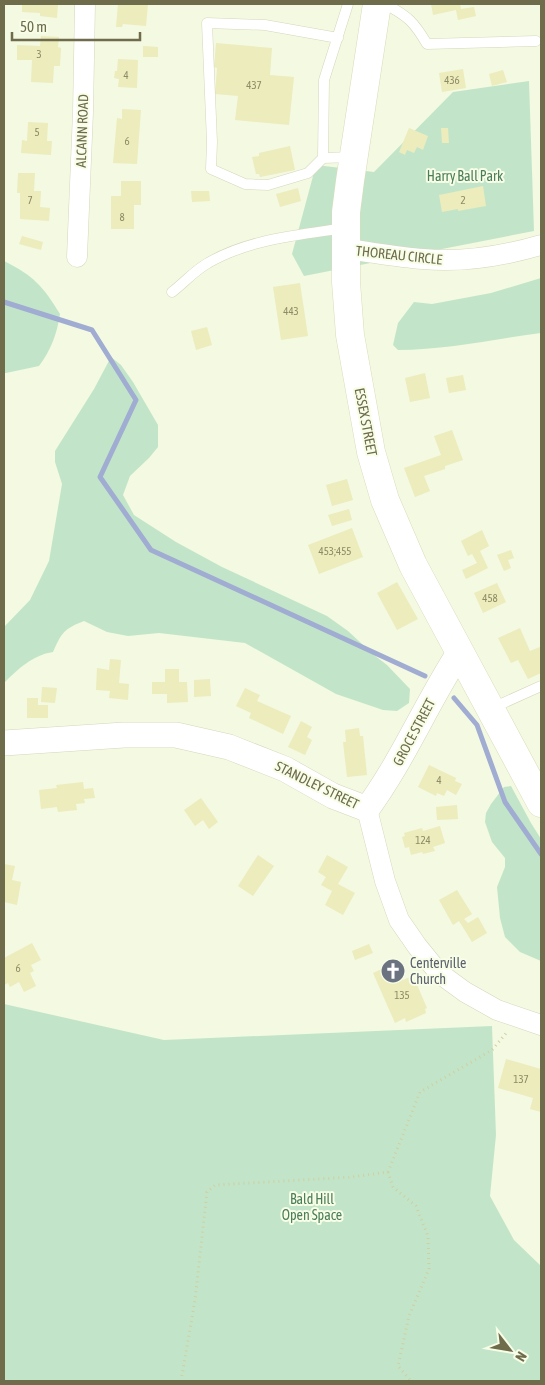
<svg xmlns="http://www.w3.org/2000/svg" width="545" height="1385" font-family="'Asap Condensed',sans-serif">
  <style>
    .green { fill: #c2e5c9 }
    .lines { fill: none; stroke-linecap: round; stroke-linejoin: round }
    .stream { stroke: #a0acd1; stroke-width: 5 }
    .building { fill: #ececbc }
    .service-casing { stroke: #d5d7ba; stroke-width: 11 }
    .minor-casing { stroke: #d5d7ba; stroke-width: 21 }
    .tertiary-casing { stroke: #d5d7ba; stroke-width: 26 }
    .secondary-casing { stroke: #d9dcb8; stroke-width: 29 }
    .path { stroke: #d0cfa0; stroke-width: 3; stroke-dasharray: 1 4; stroke-linecap: butt }
    .service { stroke: #fff; stroke-width: 10 }
    .minor { stroke: #fff; stroke-width: 20 }
    .tertiary { stroke: #fff; stroke-width: 25 }
    .secondary { stroke: #fff; stroke-width: 28 }
    .labels { text-anchor: middle; stroke-width: 4; stroke-linejoin: round; paint-order: stroke }
    .number-label { font-size: 11px; fill: #8e8c67 }
    .street-label { font-size: 14px; fill: #6e6c4b; stroke: #f8fde7 }
    .park-label { font-size: 14px; fill: #4a7e5a; stroke: #f8fde7 }
    .worship-label { font-size: 14px; fill: #5b616d; stroke: #f8fde7; text-anchor: start }
  </style>
  <rect width="100%" height="100%" fill="#f4f9e2"/>
  <!-- green -->
  <path class="green" d="M529 81 534 231 304 276 292 254 316 165 374 172 453 92Z
    M4 261C34 276 43 286 60 314 57 334 51 350 39 366L6 373H4Z
    M541 278V333C494 339 446 350 398 350L393 345 398 323 414 302 432 304 491 293Z
    M111 357 121 365 133 382 158 425V447L149 458 130 476 123 495 134 515 176 542 222 567 327 616 348 631 374 655 387 665 410 689 409 703 397 711 383 710 336 694 245 643 159 633 128 636 107 632 84 621C64 629 62 632 53 652 33 655 18 669 4 683V627L30 600 49 561 62 484 55 462V451L94 389Z
    M511 786 531 823 541 839V961L520 952 505 937 500 918 497 887 505 867V858L492 842 485 822 486 813 491 804 504 787Z
    M4 1004 164 1040 492 1026 496 1135 490 1196 514 1240 541 1266V1381H4Z"/>
  <g class="lines">
    <!-- stream -->
    <path class="stream" d="M4 302 92 330 136 400 100 477 151 550 425 676
      M454 698 477 725 505 802 541 854"/>
  </g>
  <!-- building -->
  <path class="building" d="M22 4H58L57 18 40 16V13L22 12Z
    M118 4H148L146 26 123 24 122 27H116Z
    M431 4H460L461 9 474 7 476 16 458 20 456 10 433 15Z
    M41 36 59 37 58 47 61 48 60 66H54L53 83 31 82 32 60H17V45L40 46Z
    M216 43 272 48 270 75 294 77 289 125 235 120 238 96 215 94 217 68 214 67Z
    M143 46 158 47V57H143Z
    M118 59 138 60 137 88 118 87 119 79 114 78 115 71H117Z
    M463 69 466 88 442 92 439 73Z
    M503 70 507 82 492 86 489 74Z
    M122 109 141 110 137 164 113 163 117 118 122 119Z
    M28 122 48 123 47 141H52L51 155 21 153 22 140 27 141Z
    M409 128 428 136 423 150 417 147 414 153 407 150 405 155 399 152Z
    M441 128H448L449 143H442Z
    M290 146 295 170 260 177 259 174H256L252 157 259 156V153Z
    M18 173H35L34 191H41L40 207 50 208 49 221 20 219V193H17Z
    M121 181H141V205H134V229H111V196H121Z
    M483 186 486 206 458 211V209L442 212 439 195Z
    M298 188 301 201 280 207 276 194Z
    M191 191H209L210 201 192 202Z
    M22 236 43 242 41 250 19 244Z
    M300 283 308 336 281 340 273 287Z
    M207 327 212 345 196 350 191 331Z
    M425 373 430 398 410 402 405 378Z
    M463 375 466 390 449 393 446 378Z
    M452 430 463 460 445 466V469L424 476 430 491 415 497 404 468 441 455 434 436Z
    M347 479 353 500 332 506 326 485Z
    M349 509 352 520 332 526 328 515Z
    M352 528 363 557 319 574 308 545Z
    M482 530 489 546 480 551 488 568 466 579 462 570 477 563 472 554 468 556 461 541Z
    M511 550 514 558 508 560 511 568 504 571 497 555Z
    M397 582 418 619 397 630 377 593Z
    M497 583 506 602 483 613 474 593Z
    M520 628 530 651 540 647 541 650V673L528 679 518 660 511 663 498 638Z
    M110 659 121 660 119 683 129 684 128 700 109 698 110 691 96 690 97 668 109 670Z
    M165 669H179V682H187L188 702 167 703V694H152V682H165Z
    M210 679 211 696 194 697V680Z
    M42 687 57 688 55 703 41 702Z
    M245 688 260 695 257 701 291 716 283 734 249 718 251 713 236 706Z
    M27 698H38V705H48V718H27Z
    M301 721 312 727 307 737 312 740 305 755 288 747Z
    M359 728 360 736H363L367 775 347 777 343 742H346L345 730Z
    M429 765 456 778 455 781 462 784 456 795 447 790 444 796 437 793 436 796 418 787Z
    M83 782 84 789 93 788 95 798 84 799 85 803 76 804 77 810 58 812 57 807 41 809 39 790 57 788 56 785Z
    M201 798 218 822 209 829 203 820 195 826 184 810Z
    M457 805 458 819 437 820 436 807Z
    M440 826 445 843 433 847 435 851 423 854 422 852 411 855 409 847 405 848 402 837 405 836 404 833 422 828 423 831Z
    M258 855 274 866 253 896 238 886Z
    M327 855 348 867 338 884 355 893 343 915 325 905 332 891 321 885 326 877 318 872Z
    M4 864 15 866 12 880 21 882 17 905 4 902Z
    M457 890 472 914 464 919 468 923 478 917 487 933 472 942 459 921 453 925 439 900Z
    M32 943 41 960 31 965 34 971 30 973 36 986 24 992 19 982 10 987 8 983 4 985V958Z
    M369 944 373 953 355 960 352 951Z
    M397 962 401 970 398 971 403 980 410 977 412 982 415 980 427 1008 425 1009 426 1013 406 1022 405 1018 395 1023 373 973Z
    M506 1059 541 1069V1112L530 1109 533 1098 498 1088Z"/>
  <g class="lines">
    <defs>
      <path id="service" d="M348 4 324 80 323 158 353 157
        M385 4C408 16 414 22 427 44L536 41
        M323 158 308 173 268 185 245 184 211 169 212 142 207 23 265 25 338 38
        M172 292C184 283 195 270 208 263 249 239 299 235 345 228
        M490 709 541 686"/>
      <path id="minor" d="M346 249C371 252 397 257 423 259 463 263 503 256 541 245
        M77 257 83 112 85 4
        M367 809 385 881 399 920 417 946 439 973 465 992 497 1010 541 1025"/>
      <path id="tertiary" d="M4 743 124 735H176L229 747 285 769 333 796 367 809C403 760 426 704 459 653"/>
      <path id="secondary" d="M377 4 350 181 346 212V282L350 335 371 452 385 500 413 565 541 803"/>
    </defs>
    <!-- service casing -->
    <use href="#service" class="service-casing"/>
    <!-- minor casing -->
    <use href="#minor" class="minor-casing"/>
    <!-- tertiary casing -->
    <use href="#tertiary" class="tertiary-casing"/>
    <!-- secondary casing -->
    <use href="#secondary" class="secondary-casing"/>
    <!-- path -->
    <path class="path" d="M388 1172 393 1187 416 1206 428 1236 429 1269 409 1316 398 1366 411 1381
      M181 1381 195 1300 207 1192 215 1185 352 1177 388 1172 420 1092 492 1050 508 1031"/>
    <!-- service -->
    <use href="#service" class="service"/>
    <!-- minor -->
    <use href="#minor" class="minor"/>
    <!-- tertiary -->
    <use href="#tertiary" class="tertiary"/>
    <!-- secondary -->
    <use href="#secondary" class="secondary"/>
  </g>
  <!-- icons -->
  <defs>
    <symbol id="church-disc" viewBox="-11 -11 22 22"><circle r="9.5" fill="#6b7280" stroke="#f8fde7"/><path d="M-1.2-6h2.4v3.5h3.3v2.4h-3.3V6h-2.4V-.1h-3.3v-2.4h3.3Z" fill="#fff"/></symbol>
  </defs>
  <g fill-rule="evenodd">
    <use href="#church-disc" x="379" y="957" width="28" height="28"/>
  </g>
  <g class="labels">
    <!-- number labels -->
    <g class="number-label">
      <text x="39" y="58">3</text>
      <text x="126" y="79">4</text>
      <text x="452" y="84">436</text>
      <text x="254" y="89">437</text>
      <text x="37" y="136">5</text>
      <text x="127" y="145">6</text>
      <text x="30" y="204">7</text>
      <text x="463" y="204">2</text>
      <text x="122" y="221">8</text>
      <text x="291" y="315">443</text>
      <text x="335" y="555">453;455</text>
      <text x="490" y="602">458</text>
      <text x="439" y="784">4</text>
      <text x="423" y="844">124</text>
      <text x="18" y="972">6</text>
      <text x="402" y="999">135</text>
      <text x="521" y="1083">137</text>
    </g>
    <!-- street labels -->
    <g class="street-label">
      <text transform="translate(82 131) rotate(-88)" y="5">ALCANN ROAD</text>
      <text transform="translate(399 255) rotate(6)" y="5">THOREAU CIRCLE</text>
      <text transform="translate(366 422) rotate(79)" y="5">ESSEX STREET</text>
      <text transform="translate(414 732) rotate(-62)" y="5">GROCE STREET</text>
      <text transform="translate(317 785) rotate(26)" y="5">STANDLEY STREET</text>
    </g>
    <!-- park labels -->
    <g class="park-label">
      <text x="465" y="181">Harry Ball Park</text>
      <text x="312" y="1204">Bald Hill<tspan x="312" dy="16">Open Space</tspan></text>
    </g>
    <!-- worship labels -->
    <g class="worship-label">
      <text x="410" y="968">Centerville<tspan x="410" dy="16">Church</tspan></text>
    </g>
  </g>
  <!-- border -->
  <rect width="545" height="1385" fill="none" stroke="#6e6c4b" stroke-width="10"/>
  <!-- north arrow -->
  <g transform="translate(510 1350) rotate(121)" stroke="#f8fde7" stroke-width="4" paint-order="stroke">
  <path d="M0-4L9 19L0 12L-9 19Z" fill="#6e6c4b"/>
  <text y="-8" font-size="14" font-weight="bold" text-anchor="middle" fill="#6e6c4b">N</text>
  </g>
  <!-- scale -->
  <path d="M12 32v8h128v-8" fill="none" stroke="#6e6c4b" stroke-width="2.5"/>
  <text x="20" y="32" font-size="15" fill="#6e6c4b" stroke="#f8fde7" stroke-width="4" paint-order="stroke">50 m</text>
</svg>
